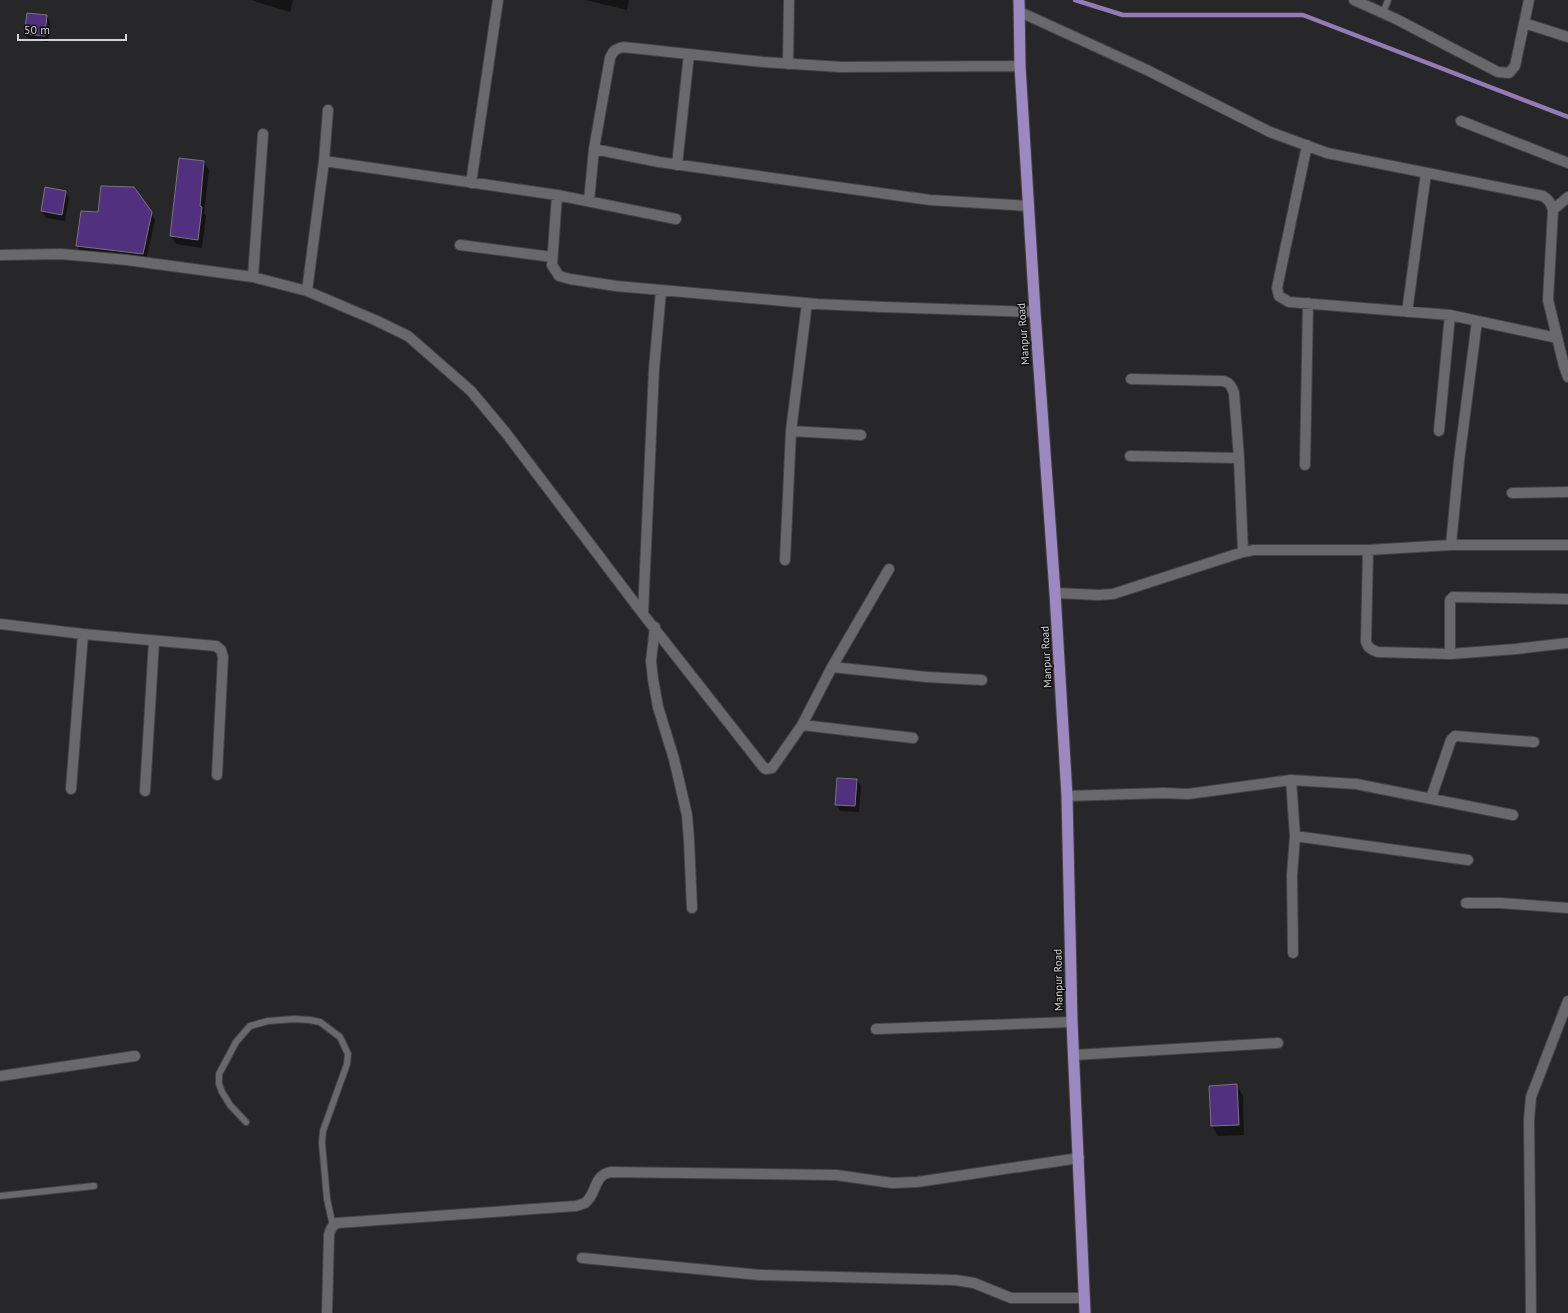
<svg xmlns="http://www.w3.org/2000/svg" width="1568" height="1313" font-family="'PT Sans',sans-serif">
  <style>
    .shadow { fill: #0007 }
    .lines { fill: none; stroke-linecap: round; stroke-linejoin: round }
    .stream { stroke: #937cb6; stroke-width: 4.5 }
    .building { fill: #51317f; stroke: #777679 }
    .service-casing { stroke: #434244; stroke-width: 8 }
    .minor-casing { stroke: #434244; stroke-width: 12 }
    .trunk-casing { stroke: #434244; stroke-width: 13 }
    .service { stroke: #69686b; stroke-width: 6 }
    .minor { stroke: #69686b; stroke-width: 10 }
    .trunk { stroke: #9d89c2; stroke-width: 11 }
    .labels { text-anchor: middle; stroke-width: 3; stroke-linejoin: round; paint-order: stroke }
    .street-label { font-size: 11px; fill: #d3d2d4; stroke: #101011 }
  </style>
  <rect width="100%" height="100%" fill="#272729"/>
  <!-- shadow -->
  <path class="shadow" d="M251 0H293L290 12Z
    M585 0H629L627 10Z
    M47 16 50 22 48 42 29 40 25 33Z
    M204 162 209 170 204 213 206 216 202 248 176 244 171 236Z
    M65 191 69 198 65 221 46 218 42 211Z
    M99 213H151L155 220 146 260 81 253 77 246Z
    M857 780 861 786 859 812 840 811 836 804Z
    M1237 1085 1243 1096 1244 1135 1218 1136 1212 1126Z"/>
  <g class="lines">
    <!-- stream -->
    <path class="stream" d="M1075 0 1123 15H1303L1568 117"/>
  </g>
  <!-- building -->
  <path class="building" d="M27 13 47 15 45 36 24 34Z
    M179 158 204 161 200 206 202 207 198 240 170 236Z
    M101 186 134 187 152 212 143 254 76 246 81 211 98 212Z
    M45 187 66 191 62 215 41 211Z
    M837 778 857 779 855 806 835 805Z
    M1237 1084 1239 1125 1211 1126 1209 1086Z"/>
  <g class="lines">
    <defs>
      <path id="service" d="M1383 13 1388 0
        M246 1122 230 1105 222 1092 219 1084V1074L236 1042 250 1026 268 1021 294 1019 310 1020 320 1022 340 1037 348 1054 347 1064 323 1131 322 1143 327 1199 333 1226
        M0 1196 94 1186"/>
      <path id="minor" d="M1354 0 1396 19 1498 72 1509 73 1515 66 1529 0
        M1020 12 1147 70 1270 132 1327 153 1543 196C1549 200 1551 203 1553 210L1548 300 1564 366 1568 377
        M1524 23 1568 37
        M788 64 789 0
        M1461 121 1568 163
        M1307 145 1277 288 1279 296 1289 302 1450 315 1557 338
        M594 149 659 162 930 200 1029 206
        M324 161 557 195 676 219
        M677 165 689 54
        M471 183 498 0
        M557 195 552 265 559 276 570 279 616 286 817 304 883 307 1035 312
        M589 201 594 149 610 58C613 51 615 49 623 47L763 62 841 67 1020 66
        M1553 210 1568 197
        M460 245 552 257
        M0 255 61 254 127 260 253 277 307 291 375 320 408 336 471 391 506 433 643 614 764 768 766 769 772 768 802 725 832 667 889 569
        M253 277 263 134
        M307 291 324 161 328 110
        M1407 312 1426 173
        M1131 379 1224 381C1230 383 1232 387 1234 393L1239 458 1243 552
        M791 431 861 435
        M1439 431 1450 315
        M1130 456 1239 458
        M1305 465 1308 303
        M1512 493 1568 492
        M1451 545 1459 461 1477 321
        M1368 550 1366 642C1368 648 1372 650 1378 652L1450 654 1516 649 1568 643
        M785 560 791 431 807 303
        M1055 593 1099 595 1113 594 1243 552 1254 550H1368L1451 545H1568
        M643 614 654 369 661 291
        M0 624 83 634 216 646 221 650 223 657 217 775
        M655 627 651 661 653 679 658 707 674 759 687 815 689 840 692 908
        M1450 654V600L1453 597 1568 599
        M832 667 927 677 982 680
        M802 725 913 738
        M1291 780 1295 836 1292 875 1293 953
        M71 789 83 634
        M145 791 154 641
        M1067 796 1163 793 1188 794 1291 780 1356 784 1513 815
        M1431 798 1451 740 1455 736 1534 742
        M1295 836 1468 860
        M1466 903H1501L1568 908
        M876 1029 1072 1022
        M1074 1055 1278 1043
        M0 1076 135 1056
        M582 1258 760 1275 955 1280 974 1283 1011 1298H1084
        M327 1313 329 1235C330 1229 332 1226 337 1223L576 1206C579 1205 583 1204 585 1203 597 1194 593 1176 610 1172L836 1175 892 1183 917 1182 1079 1158
        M1531 1313 1529 1120 1531 1097 1568 1001"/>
      <path id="trunk" d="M1019 0 1020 66 1035 312 1055 593 1067 796 1072 1022 1085 1313"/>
    </defs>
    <!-- service casing -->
    <use href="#service" class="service-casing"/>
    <!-- minor casing -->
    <use href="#minor" class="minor-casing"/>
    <!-- trunk casing -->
    <use href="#trunk" class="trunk-casing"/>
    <!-- service -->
    <use href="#service" class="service"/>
    <!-- minor -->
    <use href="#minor" class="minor"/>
    <!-- trunk -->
    <use href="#trunk" class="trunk"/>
  </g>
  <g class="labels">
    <!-- street labels -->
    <g class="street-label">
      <text transform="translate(1023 334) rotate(-94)" y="4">Manpur Road</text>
      <text transform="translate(1046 657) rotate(-93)" y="4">Manpur Road</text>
      <text transform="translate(1058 980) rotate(-91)" y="4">Manpur Road</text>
    </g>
  </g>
  <!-- scale -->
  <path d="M18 34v6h108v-6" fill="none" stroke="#d3d2d4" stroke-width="2"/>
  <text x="24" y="34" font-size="12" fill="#d3d2d4" stroke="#101011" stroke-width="3" paint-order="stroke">50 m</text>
</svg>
